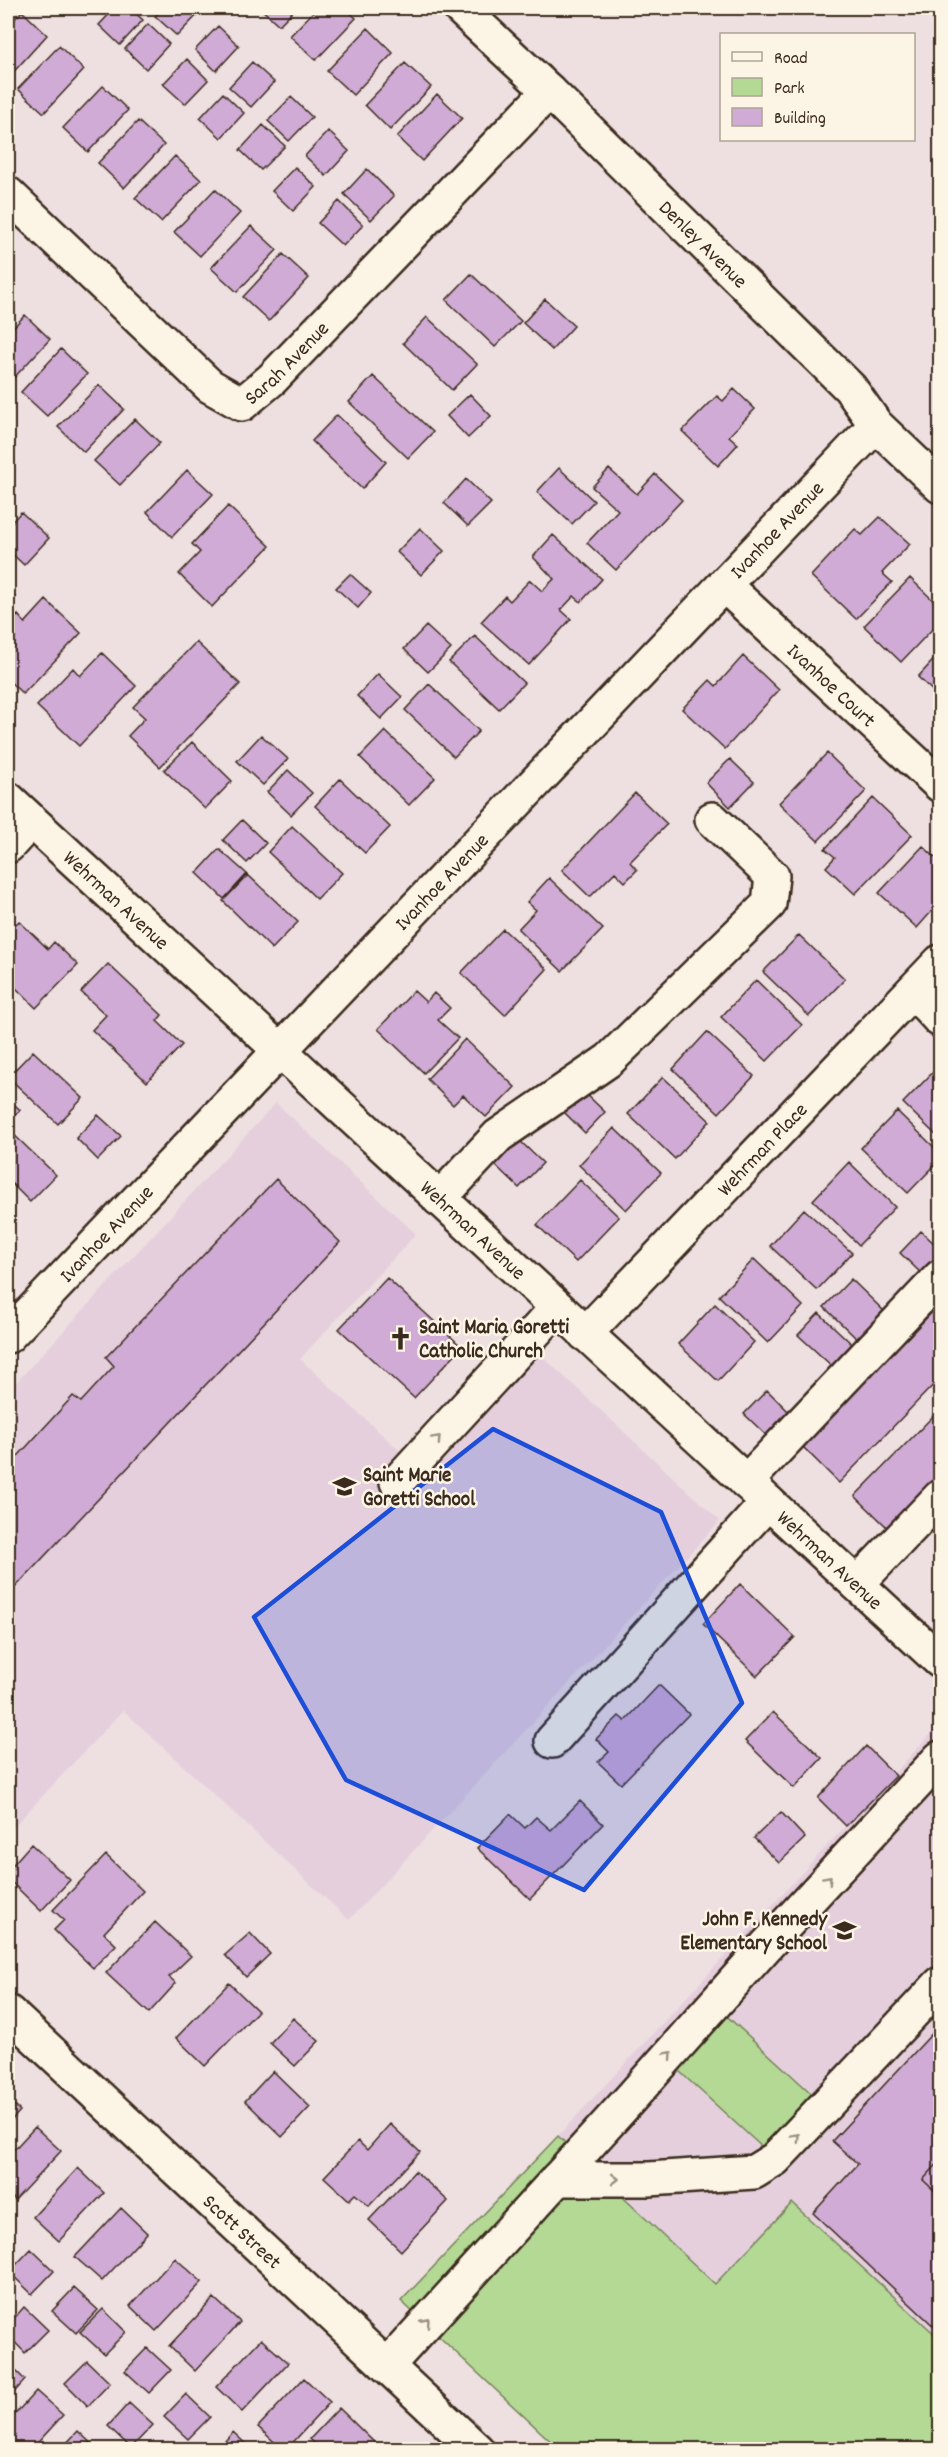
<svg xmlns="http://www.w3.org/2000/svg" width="948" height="2457" font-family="Dekko,sans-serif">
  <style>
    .built { fill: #e5cfdd }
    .green { fill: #b3d995; stroke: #77825a; stroke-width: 1.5 }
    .building { fill: #cfabd5; stroke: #3b2a1e; stroke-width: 1.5 }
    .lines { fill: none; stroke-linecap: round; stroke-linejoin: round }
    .minor-casing { stroke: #3b2a1e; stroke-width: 38 }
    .minor { stroke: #fcf5e5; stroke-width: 33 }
    .oneway { stroke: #9c9082 }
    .marked { fill: #1d4ed8; fill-opacity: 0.2; stroke: #1d4ed8; stroke-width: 4.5; stroke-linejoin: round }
    .labels { text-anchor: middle; stroke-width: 5; stroke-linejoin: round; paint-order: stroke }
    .street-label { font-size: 21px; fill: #3b2a1e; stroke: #fcf5e5 }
    .poi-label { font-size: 21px; font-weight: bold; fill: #3b2a1e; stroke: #fcf5e5; text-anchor: start }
  </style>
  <rect width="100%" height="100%" fill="#eedfe0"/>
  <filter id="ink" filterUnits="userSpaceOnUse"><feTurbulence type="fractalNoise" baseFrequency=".0167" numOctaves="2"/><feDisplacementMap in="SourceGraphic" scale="12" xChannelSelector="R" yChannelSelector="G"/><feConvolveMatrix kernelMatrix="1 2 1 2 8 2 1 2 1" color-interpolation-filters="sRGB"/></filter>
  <g filter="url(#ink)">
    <!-- built -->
    <path class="built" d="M276 1103 416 1234 300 1359 400 1451 513 1329 720 1521 349 1920 123 1710 8 1833V1391Z
      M940 1724V2339L793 2203 715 2285 558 2136Z"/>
    <!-- green -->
    <path class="green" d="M706 1997 812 2094 763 2148 656 2050Z
      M558 2136 715 2284 792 2203 940 2339V2449H559L401 2301Z"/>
    <!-- building -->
    <path class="building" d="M115 8H130L143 20 120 45 99 25Z
      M163 8H195L200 12 177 36 155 16Z
      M260 8H296L279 25Z
      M317 8H345L356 18 316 60 290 36Z
      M22 11 47 35 8 78V26Z
      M148 24 169 44 146 69 125 49Z
      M218 26 239 46 216 71 195 50Z
      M368 28 393 53 353 95 327 71Z
      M59 46 84 70 44 113 18 89Z
      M187 59 208 80 185 104 163 84Z
      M252 62 274 82 251 107 229 87Z
      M405 63 431 87 390 130 365 105Z
      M103 86 128 110 88 152 63 128Z
      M223 93 244 113 221 138 200 118Z
      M437 94 462 118 422 161 397 137Z
      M291 97 312 117 289 141 268 121Z
      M138 121 164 145 124 188 98 163Z
      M263 125 285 146 261 170 240 150Z
      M328 131 349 151 326 176 305 156Z
      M175 156 201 180 161 222 135 198Z
      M295 167 316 187 293 211 272 191Z
      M367 169 394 196 371 220 344 194Z
      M215 189 240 213 200 256 174 232Z
      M339 201 363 225 343 246 318 223Z
      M251 226 277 250 237 292 211 268Z
      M283 254 309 278 269 321 243 297Z
      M471 274 521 321 495 347 446 300Z
      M545 299 574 326 552 350 523 323Z
      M25 315 50 339 10 382 8 380V333Z
      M427 317 477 364 452 390 403 343Z
      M61 349 87 374 47 416 21 392Z
      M373 376 433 432 408 458 349 402Z
      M99 385 124 409 84 452 58 427Z
      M734 389 755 409 729 436 738 444 718 466 682 431 717 396 723 401Z
      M470 394 491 416 468 438 447 416Z
      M337 415 386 462 362 489 312 441Z
      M135 419 160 443 120 485 94 461Z
      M559 468 594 501 572 524 537 492Z
      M609 469 637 494 655 474 682 500 616 570 587 543 618 510 592 487Z
      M187 470 213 494 172 537 147 512Z
      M466 479 491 503 468 526 444 503Z
      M228 506 270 546 212 607 179 574 200 552 192 544Z
      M21 512 49 538 24 565 8 550V526Z
      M880 517 910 544 882 573 892 582 856 619 811 576 855 529 862 535Z
      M420 528 444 551 421 575 397 552Z
      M553 535 602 579 581 602 574 596 561 610 571 619 529 665 481 622 505 596 510 601 530 580 542 591 554 579 533 557Z
      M350 574 371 593 358 608 336 588Z
      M910 578 940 607V621L901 662 864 626Z
      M8 589 15 597 8 604Z
      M46 600 81 633 23 694 8 680V626L18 615 25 623Z
      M426 626 451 649 428 672 404 649Z
      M475 636 524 683 499 709 449 662Z
      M196 642 240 684 160 767 128 736 145 718 133 707Z
      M102 653 136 686 79 746 37 706 73 668 80 676Z
      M940 653V698L918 677Z
      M743 656 779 690 725 749 682 709 710 680 716 686Z
      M378 674 402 697 381 719 357 696Z
      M429 684 479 731 454 757 405 710Z
      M385 731 435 778 409 805 360 757Z
      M261 735 288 759 263 785 237 761Z
      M192 742 232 781 205 809 164 770Z
      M827 753 866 791 818 841 779 803Z
      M730 759 754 782 730 807 706 783Z
      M288 770 312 793 291 815 267 792Z
      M340 779 390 827 365 853 315 806Z
      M635 793 667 824 630 862 637 870 625 882 615 872 590 897 562 870Z
      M873 798 912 835 855 894 826 867 835 857 825 849Z
      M242 820 266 843 247 863 223 840Z
      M292 826 342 873 317 899 268 852Z
      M923 846 940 862V902L917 928 879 893Z
      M219 849 247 874 224 899 197 873Z
      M248 875 298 922 272 949 223 901Z
      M549 878 603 929 562 971 518 929 536 910 527 902Z
      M8 916 16 924 19 921 48 949 54 942 78 965 36 1008 8 980Z
      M503 929 547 969 505 1015 461 973Z
      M799 935 845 979 809 1016 763 972Z
      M108 964 162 1015 157 1021 182 1045 147 1082 92 1030 106 1015 81 992Z
      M756 980 802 1025 767 1061 721 1017Z
      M414 991 426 1002 434 993 450 1008 438 1020 458 1038 424 1073 378 1029Z
      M707 1032 754 1076 719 1113 673 1069Z
      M465 1039 515 1087 486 1117 463 1095 453 1105 427 1079Z
      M33 1051 83 1098 58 1124 8 1077Z
      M939 1066H940V1139L903 1103Z
      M663 1077 710 1121 675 1159 628 1114Z
      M582 1090 605 1112 585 1133 562 1110Z
      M8 1098 20 1110 8 1122Z
      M897 1111 940 1153V1160L908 1193 861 1148Z
      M98 1115 121 1136 98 1160 76 1138Z
      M614 1128 661 1173 626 1210 579 1165Z
      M8 1129 56 1175 30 1202 8 1180Z
      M518 1139 543 1163 519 1188 494 1164Z
      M849 1162 895 1207 859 1245 813 1200Z
      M276 1179 340 1242 8 1595V1467L73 1396 81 1402 114 1366 106 1357Z
      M580 1180 619 1217 576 1262 537 1225Z
      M804 1209 852 1253 817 1290 770 1246Z
      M921 1231 940 1249V1257L923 1275 900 1253Z
      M754 1259 803 1306 768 1343 719 1296Z
      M387 1278 462 1347 414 1398 339 1329Z
      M851 1279 885 1312 858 1340 824 1307Z
      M715 1304 754 1342 718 1381 678 1344Z
      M940 1304V1378L839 1483 802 1446Z
      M819 1313 853 1345 833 1367 798 1335Z
      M767 1390 789 1412 766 1435 744 1414Z
      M940 1409V1483L892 1532 855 1496Z
      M740 1584 795 1637 757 1676 703 1624Z
      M659 1685 689 1714 621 1784 598 1762 609 1752 596 1739 619 1716 625 1721Z
      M773 1712 822 1758 794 1788 745 1741Z
      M866 1746 896 1776 846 1826 818 1798Z
      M580 1801 603 1824 530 1899 477 1848 510 1814 525 1828 536 1817 551 1830Z
      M781 1812 805 1838 779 1863 754 1838Z
      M31 1844 70 1880 41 1911 8 1879V1870Z
      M106 1855 143 1891 104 1933 116 1945 93 1968 54 1930 64 1920 53 1910Z
      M155 1922 191 1956 169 1977 176 1983 149 2013 106 1973Z
      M250 1933 270 1954 246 1977 225 1955Z
      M229 1983 258 2011 205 2066 176 2038Z
      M293 2018 319 2041 295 2066 270 2043Z
      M940 2025V2161L923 2180 940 2196V2332L813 2213 858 2164 832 2141Z
      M940 2025V2332L813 2213 858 2164 832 2141Z
      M273 2071 310 2107 282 2137 245 2101Z
      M8 2099 20 2111 8 2124Z
      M390 2124 420 2152 369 2206 355 2194 349 2200 324 2177 358 2141 367 2150Z
      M35 2127 61 2151 15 2200 8 2193V2156Z
      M78 2168 104 2193 59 2241 33 2217Z
      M415 2171 448 2201 401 2251 369 2220Z
      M121 2208 147 2233 102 2281 75 2257Z
      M31 2249 54 2271 32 2294 9 2272Z
      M175 2258 202 2282 156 2331 130 2306Z
      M74 2288 98 2310 76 2333 52 2311Z
      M214 2298 240 2322 195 2371 169 2346Z
      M24 2307 48 2330 25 2353 8 2335V2325Z
      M103 2309 126 2332 104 2354 80 2332Z
      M261 2339 288 2363 242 2412 216 2387Z
      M147 2348 171 2370 149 2393 125 2371Z
      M87 2361 110 2383 88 2406 65 2383Z
      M8 2363 25 2380 8 2399Z
      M304 2378 330 2402 286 2450H283L258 2427Z
      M36 2391 63 2415 31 2450H8V2422Z
      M186 2394 210 2417 188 2439 164 2417Z
      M129 2403 153 2425 131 2448 108 2426Z
      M339 2408 382 2450H321L310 2439Z
      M78 2431 98 2450H60Z
      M233 2432 252 2450H217Z"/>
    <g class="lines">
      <defs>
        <g id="minor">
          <path id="s1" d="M460 8 549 91 850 388 876 425 940 486"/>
          <path id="s2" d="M8 194 210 386 242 404 272 379 549 91"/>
          <path id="s3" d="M724 585 940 785"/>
          <path id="s4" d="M8 799 940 1661"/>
          <path d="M8 846 31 821"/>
          <path d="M913 991 940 1020"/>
          <path d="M439 1199 498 1136 609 1060 769 904 772 876 712 819"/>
          <path id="s5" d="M585 1334 940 962"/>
          <path id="s6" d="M8 1336 876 425"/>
          <path d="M397 1482 557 1308"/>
          <path d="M746 1482 940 1277"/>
          <path d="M857 1584 940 1497"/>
          <path d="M552 1741 768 1502"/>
          <path id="s7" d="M8 2012 477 2450"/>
          <path d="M557 2179H649L754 2172 775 2159 940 1984"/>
          <path d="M387 2366 630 2099 767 1945 940 1758"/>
        </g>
      </defs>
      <!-- minor casing -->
      <use href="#minor" class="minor-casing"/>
      <!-- minor -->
      <use href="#minor" class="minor"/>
    </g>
    <!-- one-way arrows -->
    <defs><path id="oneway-chevron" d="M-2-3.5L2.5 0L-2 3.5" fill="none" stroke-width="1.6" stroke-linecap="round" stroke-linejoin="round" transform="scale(1.5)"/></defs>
    <g class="oneway">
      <use href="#oneway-chevron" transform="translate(437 1439) rotate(-47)"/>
      <use href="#oneway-chevron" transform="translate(828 1879) rotate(-47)"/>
      <use href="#oneway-chevron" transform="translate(669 2055) rotate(-49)"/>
      <use href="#oneway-chevron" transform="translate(796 2137) rotate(-47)"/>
      <use href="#oneway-chevron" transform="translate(615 2179)"/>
      <use href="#oneway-chevron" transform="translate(426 2322) rotate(-48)"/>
    </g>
  </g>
  <!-- marked area -->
  <path class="marked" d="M493 1429 661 1512 742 1703 584 1890 346 1780 254 1617Z"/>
  <!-- icons -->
  <defs>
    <symbol id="church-bare" viewBox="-9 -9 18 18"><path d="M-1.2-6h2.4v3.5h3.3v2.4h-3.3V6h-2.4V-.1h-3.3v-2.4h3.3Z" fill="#3b2a1e" stroke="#fcf5e5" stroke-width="2.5" paint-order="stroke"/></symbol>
    <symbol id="school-bare" viewBox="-9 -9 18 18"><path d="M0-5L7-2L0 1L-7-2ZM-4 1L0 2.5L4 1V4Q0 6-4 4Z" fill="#3b2a1e" stroke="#fcf5e5" stroke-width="2.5" paint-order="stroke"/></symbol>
  </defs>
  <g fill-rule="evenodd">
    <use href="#church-bare" x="384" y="1322" width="33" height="33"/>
    <use href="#school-bare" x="328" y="1470" width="33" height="33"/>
    <use href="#school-bare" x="828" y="1914" width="33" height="33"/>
  </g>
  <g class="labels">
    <!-- street labels -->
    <g class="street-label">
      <text dy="7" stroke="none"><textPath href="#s1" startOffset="339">Denley Avenue</textPath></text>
      <text dy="7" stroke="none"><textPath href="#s2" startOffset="376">Sarah Avenue</textPath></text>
      <text dy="7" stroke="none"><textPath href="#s6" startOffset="1114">Ivanhoe Avenue</textPath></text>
      <text dy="7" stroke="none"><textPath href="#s3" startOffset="147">Ivanhoe Court</textPath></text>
      <text dy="7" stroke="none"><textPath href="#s6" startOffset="628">Ivanhoe Avenue</textPath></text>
      <text dy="7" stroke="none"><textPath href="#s4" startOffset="148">Wehrman Avenue</textPath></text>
      <text dy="7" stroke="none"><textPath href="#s5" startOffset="256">Wehrman Place</textPath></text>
      <text dy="7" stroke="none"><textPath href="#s4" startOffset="634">Wehrman Avenue</textPath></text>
      <text dy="7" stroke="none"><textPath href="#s6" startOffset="142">Ivanhoe Avenue</textPath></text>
      <text dy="7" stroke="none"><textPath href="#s4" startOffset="1120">Wehrman Avenue</textPath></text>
      <text dy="7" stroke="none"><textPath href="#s7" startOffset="321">Scott Street</textPath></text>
    </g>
    <!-- poi labels -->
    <g class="poi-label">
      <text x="419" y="1333">Saint Maria Goretti<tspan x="419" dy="24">Catholic Church</tspan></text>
      <text x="363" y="1481">Saint Marie<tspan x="363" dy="24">Goretti School</tspan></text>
      <text x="827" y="1925" text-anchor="end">John F. Kennedy<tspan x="827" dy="24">Elementary School</tspan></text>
    </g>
  </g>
  <!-- margin -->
  <rect width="948" height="2457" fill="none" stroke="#fcf5e5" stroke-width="30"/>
  <rect x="15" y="15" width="918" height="2427" fill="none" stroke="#3b2a1e" stroke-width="2" filter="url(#ink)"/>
  <!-- legend -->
  <rect x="720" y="33" width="195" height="108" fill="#fcf5e5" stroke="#afa495" stroke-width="1.5"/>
  <rect x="732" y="52" width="30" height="9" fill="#fcf5e5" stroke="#afa495" stroke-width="1.5"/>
  <text x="774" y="63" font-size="18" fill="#3b2a1e">Road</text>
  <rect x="732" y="78" width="30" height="18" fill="#b3d995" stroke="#afa495" stroke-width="1.5"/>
  <text x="774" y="93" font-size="18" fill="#3b2a1e">Park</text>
  <rect x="732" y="108" width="30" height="18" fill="#cfabd5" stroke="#afa495" stroke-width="1.5"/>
  <text x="774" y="123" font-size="18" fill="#3b2a1e">Building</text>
</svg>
